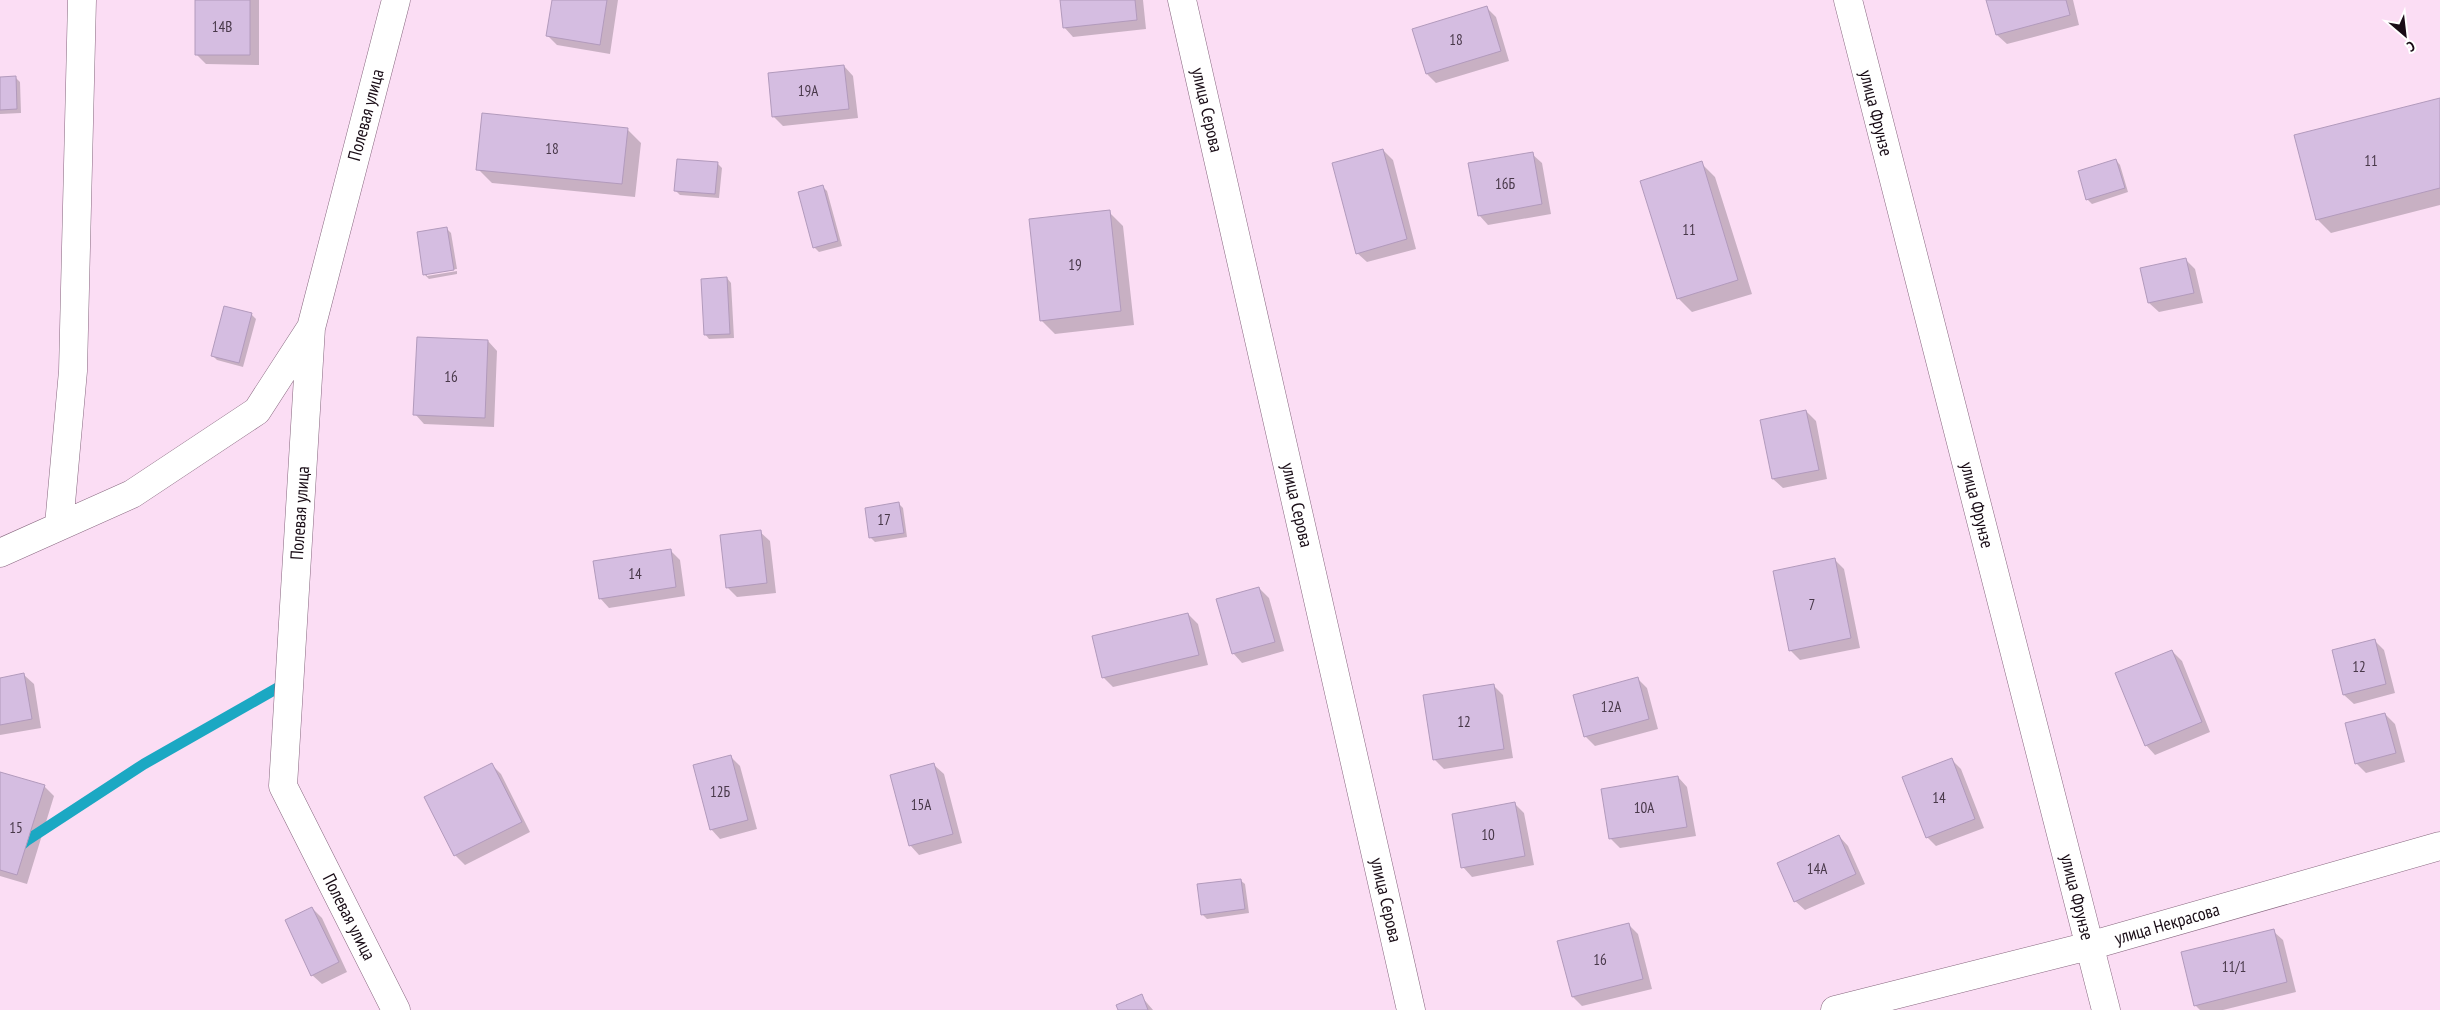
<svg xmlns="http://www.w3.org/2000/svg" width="2440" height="1010" font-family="'PT Sans Narrow',sans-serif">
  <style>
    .shadow { fill: #0003 }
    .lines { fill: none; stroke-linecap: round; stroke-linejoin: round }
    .stream { stroke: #1ba8c3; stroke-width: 11 }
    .building { fill: #d5bde1; stroke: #b29abc }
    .minor-casing { stroke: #87677f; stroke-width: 29 }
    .minor { stroke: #fff; stroke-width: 28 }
    .labels { text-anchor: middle; stroke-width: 4; stroke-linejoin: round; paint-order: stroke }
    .number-label { font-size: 15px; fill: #483849 }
    .street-label { font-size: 18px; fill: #190c16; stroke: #fff }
  </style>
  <rect width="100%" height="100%" fill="#fbddf4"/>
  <!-- shadow -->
  <path class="shadow" d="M196 0H259V65L206 64 196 54Z
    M553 0H618L610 54 557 45 547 35Z
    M1061 0H1143L1146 29 1073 37 1064 27Z
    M1988 0H2073L2079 25 2007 44 1997 35Z
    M1486 7 1496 17 1509 61 1436 83 1427 74Z
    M844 66 853 76 858 118 783 126 773 116Z
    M15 77 20 82 21 113 0 114V78Z
    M2440 100V205L2331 233 2317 219Z
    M627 129 641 143 635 197 492 183 478 169Z
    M1383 150 1393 160 1416 249 1367 262 1357 253Z
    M1532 154 1542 163 1551 214 1488 225 1479 215Z
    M2116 160 2120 165 2128 192 2092 204 2087 199Z
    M717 163 722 168 719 198 680 195 675 190Z
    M1701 163 1715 177 1752 294 1692 312 1678 298Z
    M822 186 827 191 842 246 819 252 814 247Z
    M1109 212 1123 226 1134 325 1055 334 1041 320Z
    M447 229 451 233 457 269 427 273V276L457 271V274L429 279 424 274Z
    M2186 260 2195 269 2203 303 2159 312 2149 303Z
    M727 278 731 283 734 338 709 339 705 334Z
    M251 314 256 319 243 367 217 360 212 355Z
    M488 341 497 351 494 427 424 424 415 414Z
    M1806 411 1816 421 1827 479 1783 488 1773 479Z
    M899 504 903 508 907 537 875 542 870 537Z
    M760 532 770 541 776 593 737 597 728 588 721 536Z
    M670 550 680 560 685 596 609 608 600 598Z
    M1835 560 1844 569 1860 648 1800 660 1790 650Z
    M1259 588 1269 598 1284 651 1242 663 1233 653Z
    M1188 614 1198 624 1208 665 1113 687 1104 678 1094 637Z
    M2375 641 2384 650 2395 693 2354 704 2344 695 2333 651Z
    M2172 651 2182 661 2210 732 2155 755 2146 745Z
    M24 675 34 684 41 728 0 735V679Z
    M1638 679 1647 688 1658 729 1595 746 1585 736Z
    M1493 685 1503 695 1513 758 1444 769 1435 760Z
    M2385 714 2395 724 2405 762 2366 773 2356 763Z
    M731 757 740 766 757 829 720 839 711 829Z
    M1951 759 1961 769 1984 828 1936 846 1927 837Z
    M492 765 501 774 530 832 465 865 455 855Z
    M934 765 944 774 962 843 919 855 910 845Z
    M0 773 44 786 54 796 27 884 0 876Z
    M1678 777 1687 787 1696 836 1620 848 1611 839 1603 790Z
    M1515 804 1524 813 1534 865 1472 877 1463 867Z
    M1839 836 1848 846 1865 884 1805 910 1795 901Z
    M1240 880 1245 884 1249 913 1207 919 1202 914Z
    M312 908 322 918 347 972 322 984 312 975Z
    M1628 924 1638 934 1652 989 1582 1006 1573 997Z
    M2273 931 2283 940 2296 992 2223 1010H2200L2195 1005Z
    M1141 996 1153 1010H1119Z"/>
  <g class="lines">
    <!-- stream -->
    <path class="stream" d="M0 863 26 841 144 764 288 682"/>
  </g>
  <!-- building -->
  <path class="building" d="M195 0H250V55H195Z
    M552 0H607L600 45 546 36Z
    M1060 0H1135L1137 20 1063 28Z
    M1986 0H2066L2070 15 1996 35Z
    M1487 6 1501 51 1426 74 1412 29Z
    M844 65 849 109 772 117 768 73Z
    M16 76 17 109 0 110V77Z
    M2440 98V188L2316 220 2294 135Z
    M482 113 628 128 622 184 476 170Z
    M1383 149 1407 239 1356 254 1332 163Z
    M1533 152 1542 204 1478 216 1468 163Z
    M677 159 718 162 715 194 674 191Z
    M2116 159 2125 188 2086 200 2078 171Z
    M1702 161 1738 280 1677 299 1640 181Z
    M823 185 838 241 813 248 798 192Z
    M1110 210 1121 311 1040 321 1029 219Z
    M447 227 454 270 423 275 417 232Z
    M2186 258 2194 293 2148 303 2140 268Z
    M727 277 730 334 704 335 701 279Z
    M224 306 252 313 239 363 211 356Z
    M417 337 488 340 485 418 413 415Z
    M1806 410 1819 470 1772 479 1760 420Z
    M899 502 904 533 869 538 865 508Z
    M761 530 767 583 726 588 720 535Z
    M671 549 676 587 599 599 593 561Z
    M1835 558 1851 638 1789 651 1773 571Z
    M1259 587 1275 642 1232 654 1216 599Z
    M1188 613 1199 655 1102 678 1092 636Z
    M2375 639 2386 684 2343 695 2332 650Z
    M2172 650 2202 722 2145 746 2115 673Z
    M24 673 32 719 0 725V678Z
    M1638 677 1649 719 1584 737 1573 695Z
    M1494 684 1504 749 1433 760 1423 695Z
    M2385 713 2396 753 2355 764 2345 723Z
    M731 755 748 820 710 830 693 765Z
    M1952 758 1975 819 1926 838 1902 777Z
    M492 763 522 822 454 856 424 797Z
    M934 763 953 834 909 846 890 775Z
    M0 772 45 785 17 875 0 870Z
    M1678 776 1687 827 1609 839 1601 789Z
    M1515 802 1525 856 1461 868 1452 814Z
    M1839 835 1856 874 1794 902 1777 863Z
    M1241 879 1245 909 1201 915 1197 884Z
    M312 907 339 962 311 976 285 920Z
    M1629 923 1643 979 1572 997 1557 941Z
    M2274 929 2287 982 2194 1006 2181 952Z
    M1142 994 1148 1010H1118L1116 1005Z"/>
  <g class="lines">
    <defs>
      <path id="minor" d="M1182 0 1411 1010
        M1848 0 2106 1010
        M59 525 73 371 82 0
        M0 553 132 494 257 411 310 329
        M396 1010 283 786 311 328 396 0
        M1835 1010 2089 946 2440 846"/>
    </defs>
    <!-- minor casing -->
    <use href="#minor" class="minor-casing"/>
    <!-- minor -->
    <use href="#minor" class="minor"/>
  </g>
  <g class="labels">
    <!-- number labels -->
    <g class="number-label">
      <text x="222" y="32">14В</text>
      <text x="1456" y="45">18</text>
      <text x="808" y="96">19А</text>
      <text x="552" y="154">18</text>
      <text x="2371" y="166">11</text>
      <text x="1505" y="189">16Б</text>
      <text x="1689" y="235">11</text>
      <text x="1075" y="270">19</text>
      <text x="451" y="382">16</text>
      <text x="884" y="525">17</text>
      <text x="635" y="579">14</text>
      <text x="1812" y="610">7</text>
      <text x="2359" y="672">12</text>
      <text x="1611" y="712">12А</text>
      <text x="1464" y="727">12</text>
      <text x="720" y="797">12Б</text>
      <text x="1939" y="803">14</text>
      <text x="921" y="810">15А</text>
      <text x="1644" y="813">10А</text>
      <text x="16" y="833">15</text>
      <text x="1488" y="840">10</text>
      <text x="1817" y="874">14А</text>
      <text x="1600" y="965">16</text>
      <text x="2234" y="972">11/1</text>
    </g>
    <!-- street labels -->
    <g class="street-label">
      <text transform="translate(1207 110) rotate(77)" y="6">улица Серова</text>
      <text transform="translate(1876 113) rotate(76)" y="6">улица Фрунзе</text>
      <text transform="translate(366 115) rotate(-75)" y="6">Полевая улица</text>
      <text transform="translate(1297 505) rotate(77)" y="6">улица Серова</text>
      <text transform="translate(1977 505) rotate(76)" y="6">улица Фрунзе</text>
      <text transform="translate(300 513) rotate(-86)" y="6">Полевая улица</text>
      <text transform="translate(2077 897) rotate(76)" y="6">улица Фрунзе</text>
      <text transform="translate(1386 900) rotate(77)" y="6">улица Серова</text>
      <text transform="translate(349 917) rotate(63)" y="6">Полевая улица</text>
      <text transform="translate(2167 924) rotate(-16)" y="6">улица Некрасова</text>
    </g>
  </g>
  <!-- north arrow -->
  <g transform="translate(2405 35) rotate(152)" stroke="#ffffff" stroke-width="4" paint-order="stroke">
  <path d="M0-4L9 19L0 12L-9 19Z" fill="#190c16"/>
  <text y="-8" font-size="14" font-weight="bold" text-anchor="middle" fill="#190c16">С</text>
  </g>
</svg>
